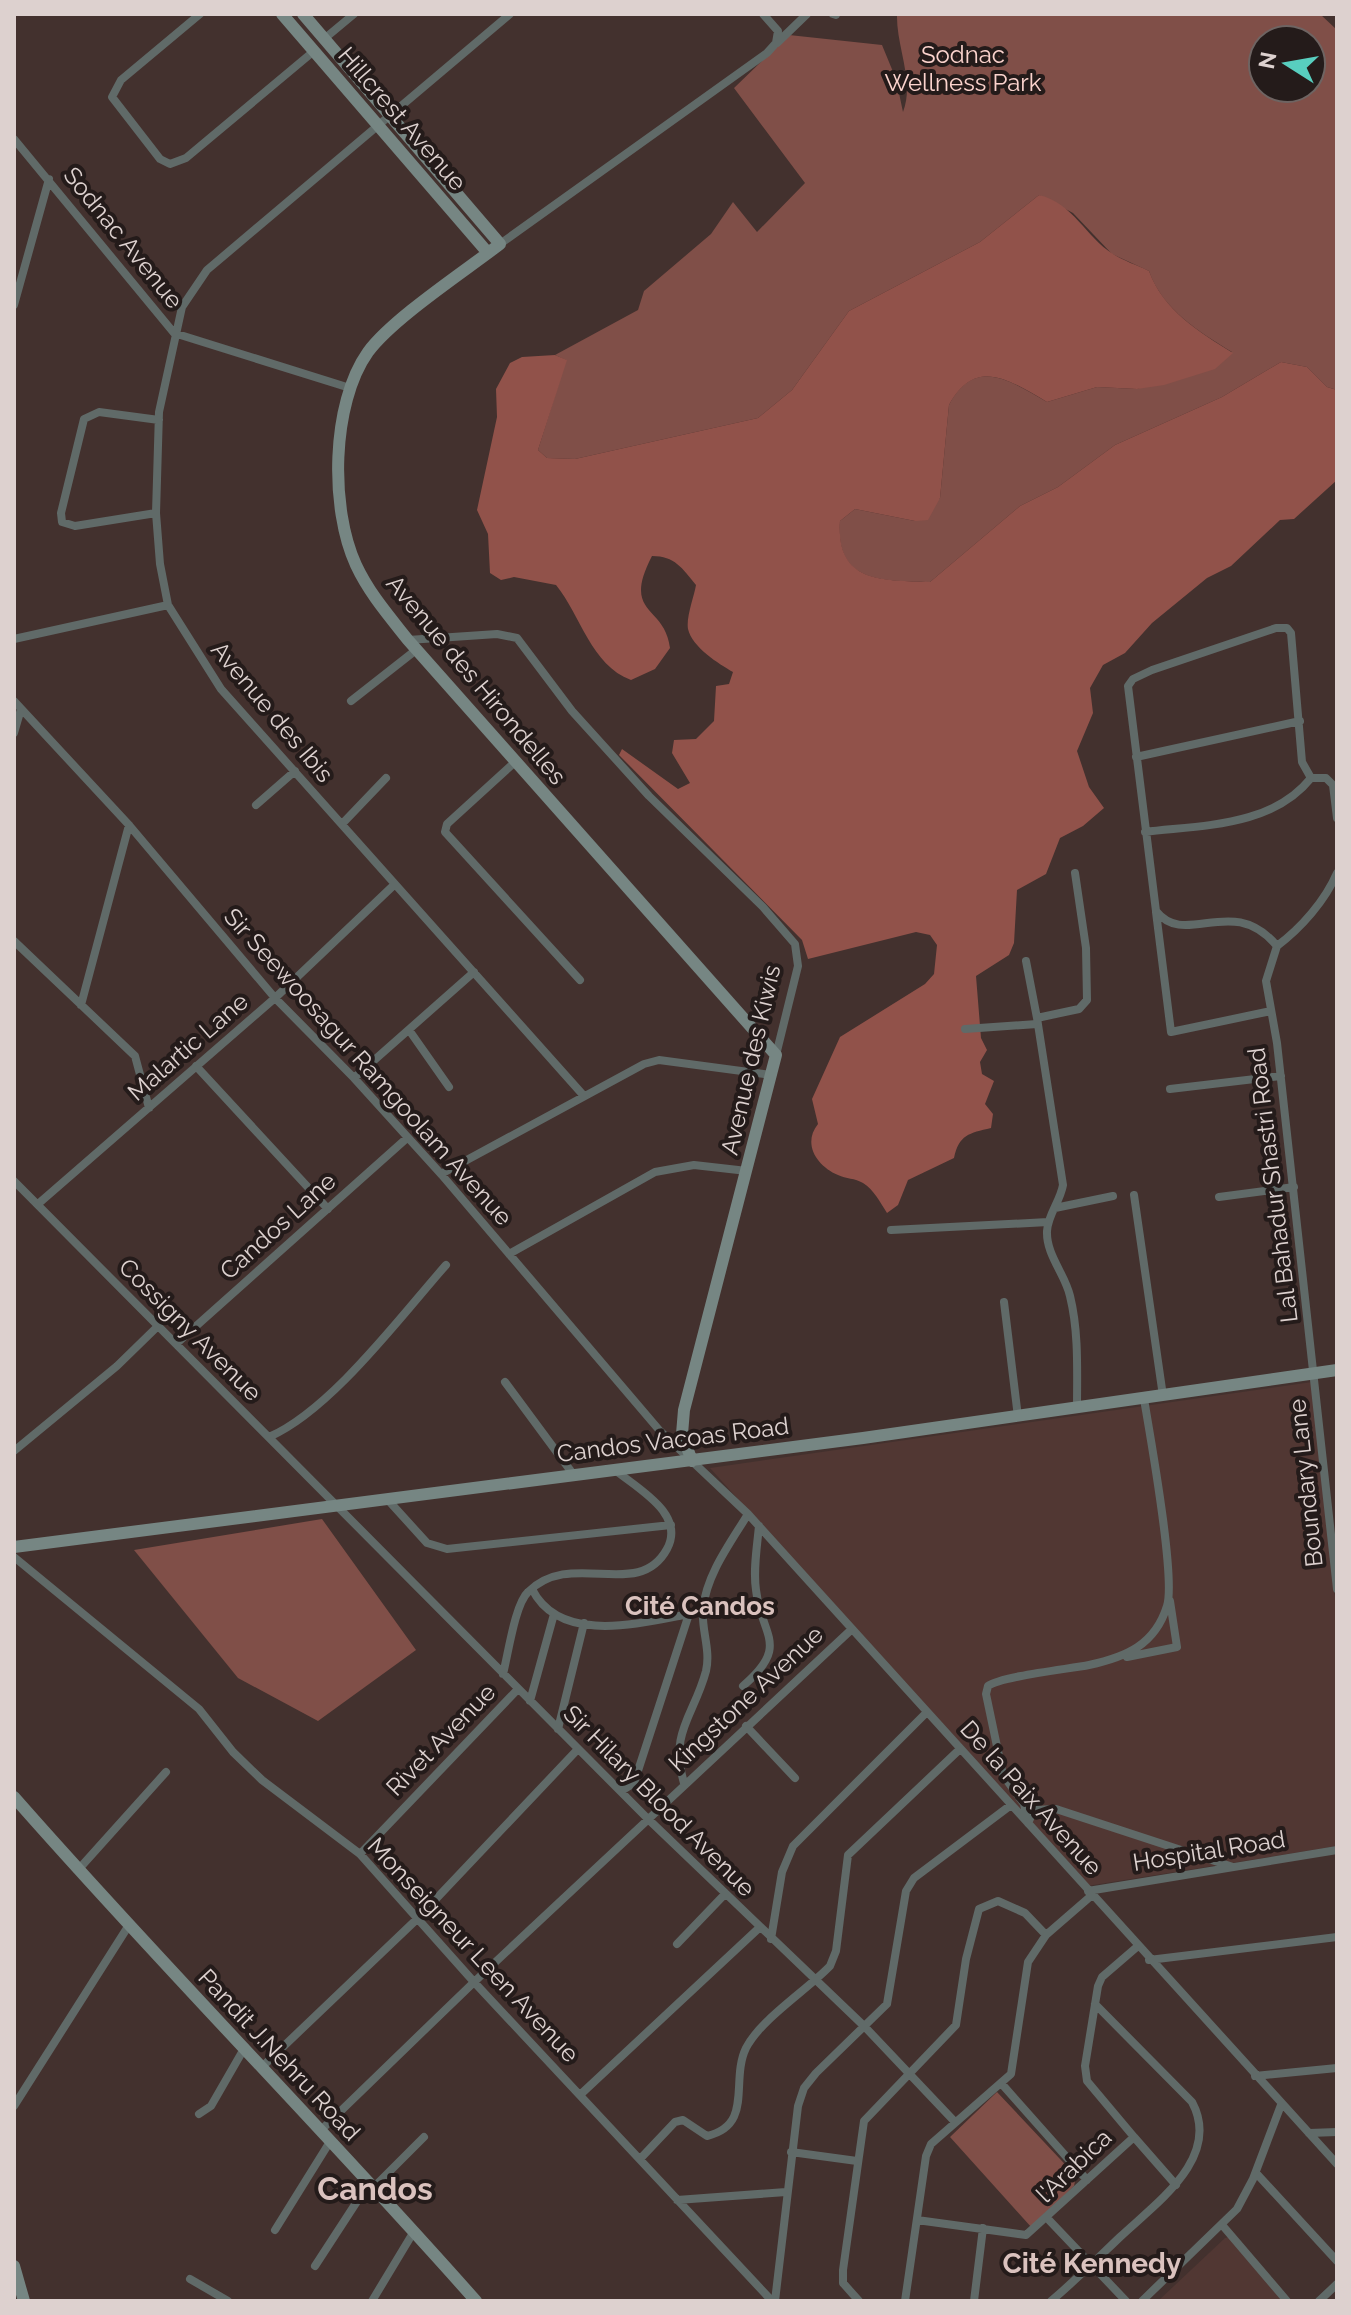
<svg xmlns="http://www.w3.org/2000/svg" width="1351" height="2315" font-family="Raleway,sans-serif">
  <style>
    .built { fill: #513733 }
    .green { fill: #804f48; fill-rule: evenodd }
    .forest { fill: #91524a }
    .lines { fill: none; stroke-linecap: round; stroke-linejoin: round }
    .street { stroke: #606a68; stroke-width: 8 }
    .secondary { stroke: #768683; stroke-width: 12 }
    .labels { text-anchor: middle; stroke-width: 8; stroke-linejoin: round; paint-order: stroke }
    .park-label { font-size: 24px; fill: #fbd3cd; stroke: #241b1a }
    .street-label { font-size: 24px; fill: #ddd1cf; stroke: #241b1a }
    .neighbourhood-label { font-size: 26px; font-weight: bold; fill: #dac2be; stroke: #241b1a }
    .quarter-label { font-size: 28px; font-weight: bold; fill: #dac2be; stroke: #241b1a }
    .district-label { font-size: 32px; font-weight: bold; fill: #dac2be; stroke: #241b1a }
  </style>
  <rect width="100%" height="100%" fill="#43312e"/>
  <!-- built -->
  <path class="built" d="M1312 1382 1337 1615V1846L1087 1886 710 1468Z
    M1229 2237 1283 2301H1158L1225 2238Z"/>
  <!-- green -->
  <path class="green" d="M897 14H1320L1337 30V390L1327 387 1307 367 1281 362 1222 397 1115 445 1058 487 1020 506 930 582C883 580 835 584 840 521L855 509 915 521 940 498 949 405C975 355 1012 382 1047 402L1097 387 1137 389 1232 352C1199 332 1162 309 1149 271L1112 254 1073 213 1039 195 980 242 849 311 792 390 758 418 575 459 547 458 538 450 566 360 555 355 638 310 644 291 711 234 733 202 757 232 805 183 734 88 789 35 882 45 896 79 903 112C915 81 896 47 897 14ZM1263 40H1311V88H1263Z
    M322 1519 416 1650 318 1721 238 1678 134 1550Z
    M997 2092 1076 2176 1074 2186 1032 2228 950 2137Z"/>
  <!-- forest -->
  <path class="forest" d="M1039 195C1073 203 1086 237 1113 254 1124 261 1137 265 1149 271 1163 310 1199 332 1233 353L1215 369 1164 385 1137 389 1097 387 1047 402C1012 382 976 355 949 405L940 498 928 520 915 521 855 509 840 521C836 584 883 580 930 582L1020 506 1058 487 1115 445 1222 397 1281 362 1307 367 1327 387 1337 390V480L1294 519 1280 520 1231 566 1207 578 1152 623 1125 653 1103 665 1090 688 1093 713 1077 751 1089 787 1104 808 1083 826 1060 838 1046 874 1017 890 1014 943 1009 955 976 976 981 1038 987 1050 980 1062 982 1074 994 1081 985 1104 993 1114 991 1128C969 1133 959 1135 954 1158L908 1180 898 1205 887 1213C880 1202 874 1190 863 1183 855 1178 846 1179 838 1175 817 1166 802 1144 818 1124L812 1099 840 1037 925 984 934 974 937 945 930 935 916 932 808 959 802 940 619 755 622 749 678 789 690 783 672 753 674 740 696 739 714 721 716 686 729 684 733 672C719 664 692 647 688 629 686 617 694 597 696 585 682 568 675 556 652 556 621 616 665 604 670 648L655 669 631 680C591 665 581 616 556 585L514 577 501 580 490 573 488 534 477 510 497 417 496 389 510 363 522 357 555 355 567 360 538 450 547 458 575 459 758 418 792 390 849 311 980 242Z"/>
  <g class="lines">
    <!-- street -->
    <path class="street" d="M200 14 121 80 112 97 160 159 170 164 186 158 314 51
      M510 14 207 270 182 307 159 412 156 513 160 564 168 605 221 689 584 1096
      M833 14 836 15
      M324 39 354 14
      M777 43 807 14
      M14 139 174 333 350 388
      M500 244 767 53 776 43 778 31 763 14
      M14 305 49 179
      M156 513 75 526 62 522 61 513 84 419 99 412 159 420
      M14 639 168 605
      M408 640 497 634 517 638 572 711 649 796 763 907 795 944 798 966 776 1055
      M14 701 129 825 275 998 354 1078 441 1174 660 1431 748 1514 1337 2164
      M351 701 416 650
      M14 733 21 709
      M1136 757 1300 721
      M515 762 447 824 445 832 580 980
      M256 805 295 771
      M342 824 386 778
      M1145 832C1202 825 1272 827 1311 778H1326L1333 785 1337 818
      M1075 873 1086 948 1087 1000 1079 1009 1037 1018 1063 1185C1060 1202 1048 1214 1047 1231 1046 1255 1065 1274 1070 1296 1079 1333 1077 1371 1077 1409
      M1156 912 1171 1032 1271 1011
      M14 941 135 1056 149 1108
      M1277 946C1232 892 1186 949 1156 911L1128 686 1133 679 1152 670 1276 628H1287L1291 633 1302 762 1311 778
      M1277 946 1266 981 1277 1043 1337 1589
      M1277 946C1301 928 1325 901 1337 873
      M1026 961 1037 1018
      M81 1005 129 825
      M965 1029 1037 1024
      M409 1030 449 1087
      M196 1066 328 1209
      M354 1078 474 972
      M1170 1089 1281 1076
      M441 1174 644 1064 659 1060 771 1075
      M14 1181 647 1818 865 2027 955 2122
      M1134 1195 1163 1396
      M1219 1197 1294 1187
      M38 1204 275 998 395 884
      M1055 1208 1113 1196
      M891 1230 1048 1222
      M509 1254 655 1172 694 1165 747 1171
      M1004 1302 1018 1417
      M176 1344 407 1138
      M505 1382 573 1474
      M269 1437C331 1410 400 1317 446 1265
      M14 1451 117 1366 158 1326
      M388 1500 427 1543 447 1549 671 1525
      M14 1557 199 1709 233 1752 262 1780 360 1854 474 1982 772 2301
      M532 1589C560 1645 641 1623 689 1614
      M1127 1657 1177 1647 1170 1601
      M503 1674C508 1655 515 1604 528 1592 572 1548 638 1602 667 1549 686 1514 638 1489 615 1470
      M743 1686C791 1645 761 1636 756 1590 753 1570 757 1547 759 1526
      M530 1701 554 1614
      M746 1726 795 1778
      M558 1729 584 1623
      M684 1783C669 1732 694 1716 706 1671 711 1650 701 1629 703 1609 706 1575 731 1542 748 1514
      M621 1791 634 1783 689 1614 703 1609
      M1028 1823 1024 1804 1003 1775 986 1694 988 1686C1001 1676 1069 1669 1089 1665 1126 1657 1155 1645 1167 1606 1176 1578 1150 1435 1144 1399
      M1028 1823 1034 1810 1056 1809 1233 1867
      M360 1854 518 1689
      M78 1870 166 1772
      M1088 1891 1337 1850
      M771 1939 782 1872 793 1846 927 1712
      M677 1944 725 1894
      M1149 1960 1337 1937
      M263 2066 417 1919 578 1749
      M1255 2076 1337 2068
      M1001 2083 1087 2180
      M581 2094 759 1928
      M14 2106 129 1925
      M199 2114 211 2106 245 2047
      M321 2130 474 1982 852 1629
      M1309 2133 1337 2132
      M1134 2137 1176 2185
      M791 2152 857 2161
      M640 2159 675 2122 683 2120 707 2136C754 2125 730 2081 746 2048 761 2019 807 1990 830 1966L836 1951 848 1855 960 1749
      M1256 2173 1337 2261
      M373 2188 424 2137
      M677 2200 786 2192
      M1048 2219 1126 2301
      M917 2220 1026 2235 1134 2137 1087 2081 1085 2066 1098 1986 1102 1977 1138 1946
      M1223 2226 1287 2301
      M275 2230 331 2140
      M315 2266 369 2183
      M190 2279 228 2301
      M372 2301 413 2233
      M775 2301 798 2106 804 2088 816 2073 887 2004 906 1891 914 1878 1011 1805
      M859 2301 843 2283V2270L864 2121 956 2025 966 1959 979 1909 998 1901 1025 1913 1046 1935
      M905 2301 926 2156 931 2144 1011 2074 1028 1962 1046 1935 1091 1896
      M974 2301 983 2228
      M1051 2301C1075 2281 1097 2259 1120 2237 1156 2203 1222 2158 1192 2102L1095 2004
      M1142 2301 1237 2209 1253 2179 1281 2105
      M1319 2301 1337 2284"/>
    <!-- secondary -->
    <path class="secondary" d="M282 14 488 253
      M303 14 500 244C465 271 392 319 368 352 331 404 330 509 356 565 369 593 389 616 408 640L776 1055 684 1410 682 1434 692 1461
      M14 1547 863 1438 1337 1370
      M14 1797C164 1968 325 2130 476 2301
      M14 2266 24 2301"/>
  </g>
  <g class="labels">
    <!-- park labels -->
    <g class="park-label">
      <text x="963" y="63">Sodnac<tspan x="963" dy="28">Wellness Park</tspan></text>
    </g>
    <!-- street labels -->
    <g class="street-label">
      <text transform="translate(402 119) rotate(49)" y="8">Hillcrest Avenue</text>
      <text transform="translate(123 238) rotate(51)" y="8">Sodnac Avenue</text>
      <text transform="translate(476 680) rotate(50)" y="8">Avenue des Hirondelles</text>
      <text transform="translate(272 712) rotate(50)" y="8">Avenue des Ibis</text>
      <text transform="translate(188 1047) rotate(-41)" y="8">Malartic Lane</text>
      <text transform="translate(751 1060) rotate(-77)" y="8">Avenue des Kiwis</text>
      <text transform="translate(368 1067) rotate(48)" y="8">Sir Seewoosagur Ramgoolam Avenue</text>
      <text transform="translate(1273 1185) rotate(-97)" y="8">Lal Bahadur Shastri Road</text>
      <text transform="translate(278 1226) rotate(-42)" y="8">Candos Lane</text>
      <text transform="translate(190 1330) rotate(45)" y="8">Cossigny Avenue</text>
      <text transform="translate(673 1440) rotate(-7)" y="8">Candos Vacoas Road</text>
      <text transform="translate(1306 1483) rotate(-96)" y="8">Boundary Lane</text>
      <text transform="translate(746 1699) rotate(-43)" y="8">Kingstone Avenue</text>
      <text transform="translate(441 1740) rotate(-46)" y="8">Rivet Avenue</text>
      <text transform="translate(1031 1798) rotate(48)" y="8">De la Paix Avenue</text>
      <text transform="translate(659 1801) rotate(45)" y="8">Sir Hilary Blood Avenue</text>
      <text transform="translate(1209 1851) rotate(-9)" y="8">Hospital Road</text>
      <text transform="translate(473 1950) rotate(47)" y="8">Monseigneur Leen Avenue</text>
      <text transform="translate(279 2055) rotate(47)" y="8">Pandit J.Nehru Road</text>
      <text transform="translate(1074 2166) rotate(-44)" y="8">l'Arabica</text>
    </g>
    <!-- neighbourhood labels -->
    <g class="neighbourhood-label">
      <text x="700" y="1615">Cité Candos</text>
    </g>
    <!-- quarter labels -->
    <g class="quarter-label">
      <text x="1092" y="2273">Cité Kennedy</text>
    </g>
    <!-- district labels -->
    <g class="district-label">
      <text x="375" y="2200">Candos</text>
    </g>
  </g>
  <!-- border -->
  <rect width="1351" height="2315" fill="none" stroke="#ddd1cf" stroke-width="32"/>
  <!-- north arrow -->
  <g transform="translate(1287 64) rotate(281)"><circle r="38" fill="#241b1a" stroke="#6e6462" stroke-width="2"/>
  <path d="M0-6L14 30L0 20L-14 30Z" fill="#58cebf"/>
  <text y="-12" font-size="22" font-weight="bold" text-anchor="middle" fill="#ddd1cf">N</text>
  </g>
</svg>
